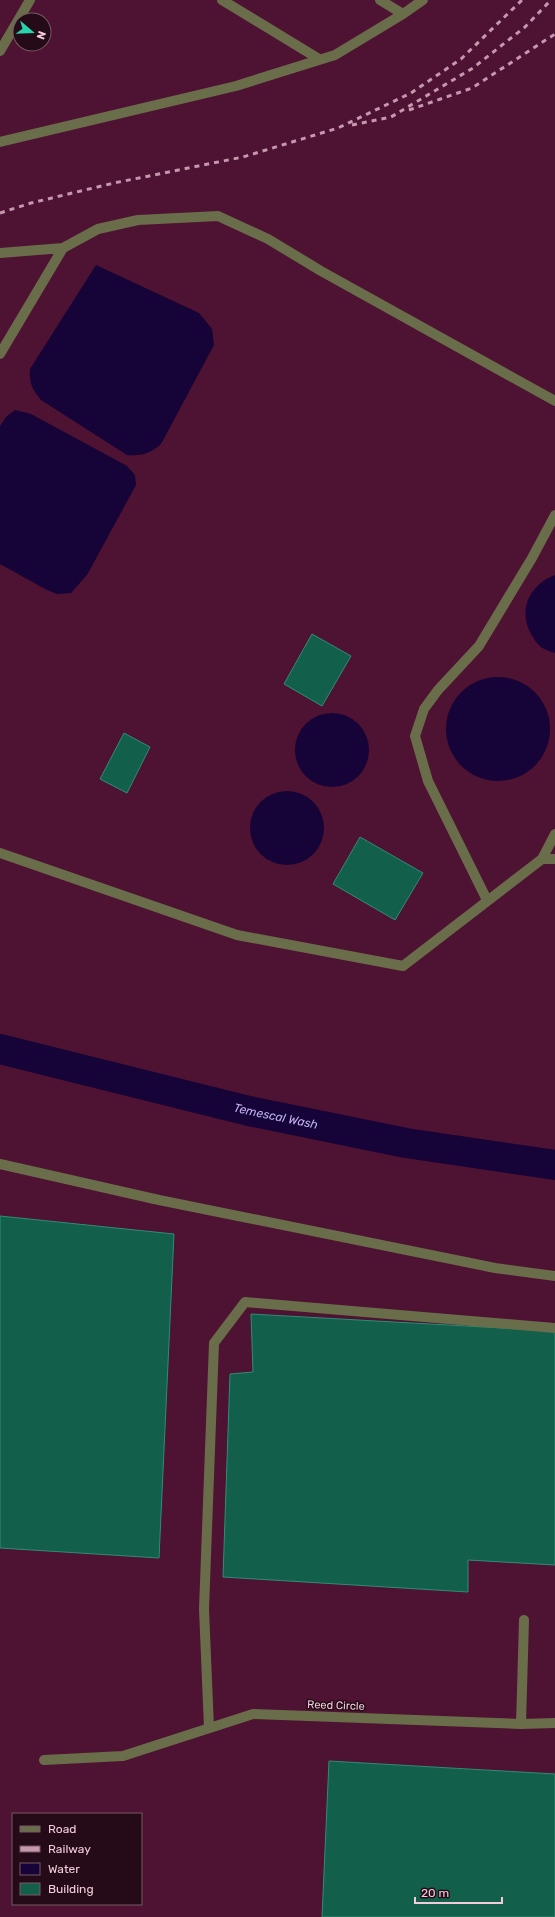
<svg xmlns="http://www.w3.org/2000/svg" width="555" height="1917" font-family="Rubik,sans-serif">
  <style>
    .water { fill: #160337 }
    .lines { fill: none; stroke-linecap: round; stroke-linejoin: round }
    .canal { stroke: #160337; stroke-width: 30 }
    .building { fill: #125f4c; stroke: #2e8e75 }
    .minor { stroke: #696d49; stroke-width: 10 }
    .rail { stroke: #c598ac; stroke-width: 3; stroke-dasharray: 5 5; stroke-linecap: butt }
    .labels { text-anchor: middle; stroke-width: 3; stroke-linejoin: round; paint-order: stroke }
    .street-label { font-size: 11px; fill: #f3ccdb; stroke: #250b17 }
    .water-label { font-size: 12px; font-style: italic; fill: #bfb4f2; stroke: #250b17 }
  </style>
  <rect width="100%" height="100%" fill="#4e1232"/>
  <!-- water -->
  <path class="water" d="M96 265 199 313 212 329 214 345 161 444C150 454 141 456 127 455L41 400C32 389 29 383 30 369Z
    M15 410 31 414 127 466 135 475 136 485 87 575 71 593 57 594 47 590 0 564V426L6 417Z
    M555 575V653C550 651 545 650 541 647 536 643 533 637 530 632 518 608 531 584 555 575Z
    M446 729a52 52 0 1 1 104 0a52 52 0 1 1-104 0Z
    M295 750a37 37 0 1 1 74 0a37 37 0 1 1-74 0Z
    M250 828a37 37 0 1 1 74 0a37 37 0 1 1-74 0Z"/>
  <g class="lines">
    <!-- canal -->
    <path class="canal" id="s1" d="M0 1049 249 1111 406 1143 555 1165"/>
  </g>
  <!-- building -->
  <path class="building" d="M312 634 351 656 322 706 284 684Z
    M124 733 150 747 127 793 100 779Z
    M360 837 423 873 395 920 333 884Z
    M0 1216 174 1234 159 1558 0 1548Z
    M251 1314 555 1331V1565L468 1560V1592L223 1577 230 1374 253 1372Z
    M329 1761 555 1774V1917H322Z"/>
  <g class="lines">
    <!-- minor -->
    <path class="minor" d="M222 0 319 59
      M380 0 403 14
      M0 51 30 0
      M0 142 236 86 335 55 403 14 423 0
      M0 253 63 248
      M0 354 63 248 98 229 138 220 218 216 268 239 321 271 555 401
      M0 853 237 935 403 966 542 859H555
      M542 859 555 834
      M487 900 428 781 415 736 424 709 438 690 479 646 532 558 555 515
      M0 1164 159 1200 495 1268 555 1276
      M521 1724 524 1620
      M209 1728 204 1609 214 1343 245 1302 555 1328
      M44 1760 123 1756 253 1714 521 1724 555 1723"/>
    <!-- rail -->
    <path class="rail" d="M409 110 472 88 555 34
      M352 125 391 117 473 68 525 27 551 0
      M0 213 31 203 114 183 243 157 338 128 411 93 461 59 522 0"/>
  </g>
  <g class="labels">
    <!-- street labels -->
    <g class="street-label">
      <text transform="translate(336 1705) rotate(2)" y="4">Reed Circle</text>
    </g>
    <!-- water labels -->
    <g class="water-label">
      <text dy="4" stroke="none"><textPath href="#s1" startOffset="284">Temescal Wash</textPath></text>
    </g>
  </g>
  <!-- legend -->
  <rect x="12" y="1813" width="130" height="92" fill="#250b17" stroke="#775865"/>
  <rect x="20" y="1826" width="20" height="6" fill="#696d49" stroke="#775865"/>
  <text x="48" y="1833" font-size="12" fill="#f3ccdb">Road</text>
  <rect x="20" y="1846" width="20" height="6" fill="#c598ac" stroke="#775865"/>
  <text x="48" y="1853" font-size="12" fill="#f3ccdb">Railway</text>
  <rect x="20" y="1863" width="20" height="12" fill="#160337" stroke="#775865"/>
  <text x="48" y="1873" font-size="12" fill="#f3ccdb">Water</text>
  <rect x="20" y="1883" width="20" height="12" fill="#125f4c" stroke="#775865"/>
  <text x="48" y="1893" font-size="12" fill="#f3ccdb">Building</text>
  <!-- north arrow -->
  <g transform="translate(32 32) rotate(109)"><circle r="19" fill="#250b17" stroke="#775865"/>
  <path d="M0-3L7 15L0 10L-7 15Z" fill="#26d5ae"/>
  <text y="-6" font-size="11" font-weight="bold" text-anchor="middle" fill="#f3ccdb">N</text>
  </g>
  <!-- scale -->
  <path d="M415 1897v6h87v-6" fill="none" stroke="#f3ccdb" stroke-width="2"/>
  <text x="421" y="1897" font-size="12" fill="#f3ccdb" stroke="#250b17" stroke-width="3" paint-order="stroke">20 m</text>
</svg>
